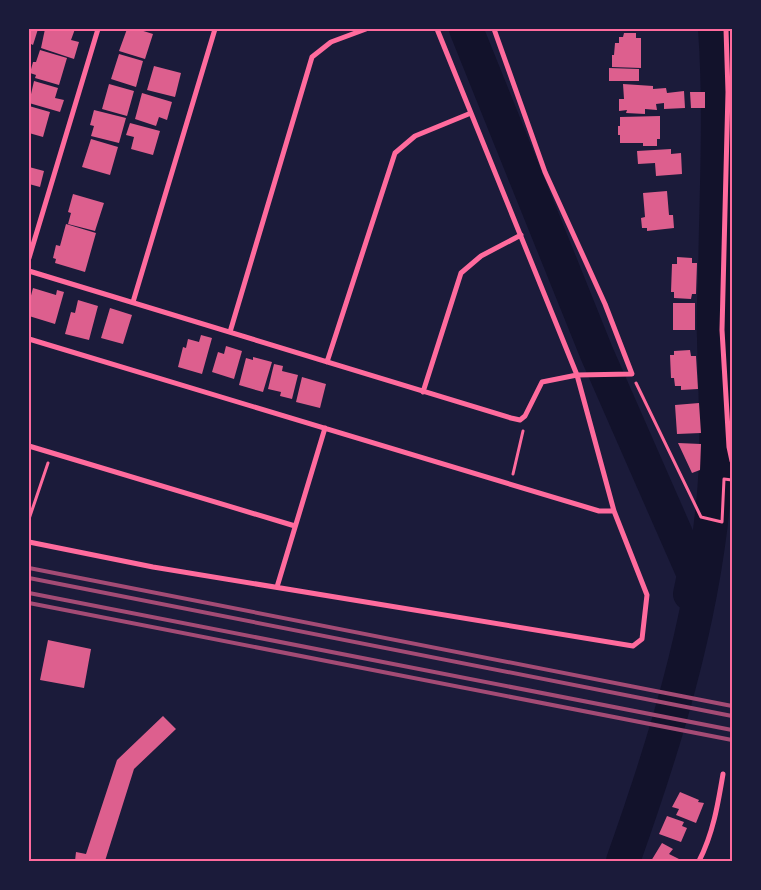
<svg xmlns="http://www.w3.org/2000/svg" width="761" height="890" font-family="Barlow,sans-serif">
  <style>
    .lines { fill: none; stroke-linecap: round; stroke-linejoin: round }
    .river { stroke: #12122b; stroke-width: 34 }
    .building { fill: #dd5f8e }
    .path { stroke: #ff6b9d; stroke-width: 3 }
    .minor { stroke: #ff6b9d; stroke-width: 5 }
    .rail { stroke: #a44b75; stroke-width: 4 }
    .neatline { fill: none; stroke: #ff6b9d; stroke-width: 2 }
  </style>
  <rect width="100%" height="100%" fill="#1b1b3a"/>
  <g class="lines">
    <!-- river -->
    <path class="river" d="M466 29 597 354 694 575 690 594
      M623 861C664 746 701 627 713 504 719 449 715 393 714 339 713 319 714 299 715 279 716 196 721 112 715 29"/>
  </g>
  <!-- building -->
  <path class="building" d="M29 29H38L33 45 29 43Z
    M45 29H75L71 40 79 42 74 59 41 48Z
    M127 29H137L153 34 145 59 119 51Z
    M624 33H636V38H641V68L612 67V55H614L615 43H619V37H623Z
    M40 50 67 58 59 85 35 78 36 75 30 73 33 62H36Z
    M119 54 143 61 136 87 111 79Z
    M154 66 181 73 175 97 147 90Z
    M609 68 639 69V81H609Z
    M34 81 58 88 55 98 64 100 60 112 29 103Z
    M109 84 134 91 127 116 102 109Z
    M623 84 653 86V89L666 88 667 93 684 91 685 108 664 109V103L656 104 657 110 645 109V114L626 113 627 110 619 111V99H624Z
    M690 92H705V108H691Z
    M142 93 172 102 167 120 159 117 156 126 135 119Z
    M29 106 50 112 43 137 29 133Z
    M94 110 126 118 119 143 91 136 94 126 90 125Z
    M660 116V139H657V146H643V143H620V135H618V126H620V117Z
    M130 123 160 131 153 155 131 149 134 137 126 135Z
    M91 139 118 147 110 175 82 167Z
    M671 149V154L681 153 682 174 656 176 655 163 638 164 637 151Z
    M29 167 44 171 40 187 29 184Z
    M667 191 669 215H673L674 228 647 231V228H642L641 218 645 217 643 193Z
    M73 194 104 203 95 231 68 224 71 213 68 212Z
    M66 224 96 233 85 272 55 263 56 259 53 258 56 245 60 246Z
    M677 257 692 258V263H697L696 294H692L691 299 674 298V292H671L672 264H677Z
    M33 288 56 295 57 290 64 292 55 324 29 316V303Z
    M78 300 98 306 89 340 65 334 71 312 75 313Z
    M673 303H695V330H673Z
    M110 308 132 315 123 344 101 338Z
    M201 335 212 338 202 374 178 367 183 347 186 348 188 339 199 342Z
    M226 346 242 351 234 379 212 372 218 352 224 354Z
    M690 350 691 356H696L698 389 681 390V386H675L674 378H671L670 355H674V351Z
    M253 357 272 362 263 392 239 385 246 358 253 360Z
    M274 364 283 366 282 371 298 375 292 399 280 396 281 392 268 389Z
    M302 377 326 384 320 408 296 402Z
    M699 403 701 433 677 434 675 405Z
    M678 443 701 444 700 470 692 473Z
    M48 640 91 649 84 688 40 680Z
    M163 716 176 729 134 769 105 861H75L76 852 86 854 117 760Z
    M680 792 699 800 698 802 704 803 696 823 676 815 679 809 672 807Z
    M667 816 684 822 682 826 687 828 681 842 659 834Z
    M662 843 673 849 669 854 679 859 678 861H651Z"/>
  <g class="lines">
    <!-- path -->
    <path class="path" d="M636 383 701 517 722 522 724 479 732 480
      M513 474 523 431
      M29 519 48 463"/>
    <!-- minor -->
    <path class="minor" d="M726 29 728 92 722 330 729 447 732 461
      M29 258 98 29
      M29 271 511 418 520 420 525 416 542 382 577 375 632 374 605 304 545 172 494 29
      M133 302 215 29
      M230 332 312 57 331 42 366 29
      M29 339 599 511H614
      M327 362 395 153 415 136 471 113
      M423 392 461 273 481 256 521 235
      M29 446 295 526
      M29 542 153 567 633 646 642 639 647 595 614 511 577 375 437 29
      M277 587 325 428
      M699 861C713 834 718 804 723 774"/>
    <!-- rail -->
    <path class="rail" d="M29 568 732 706
      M29 578 732 716
      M29 593 732 730
      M29 603 732 740"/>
  </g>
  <!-- border -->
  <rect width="761" height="890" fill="none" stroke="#1b1b3a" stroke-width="60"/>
  <rect x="30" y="30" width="701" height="830" class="neatline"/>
</svg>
